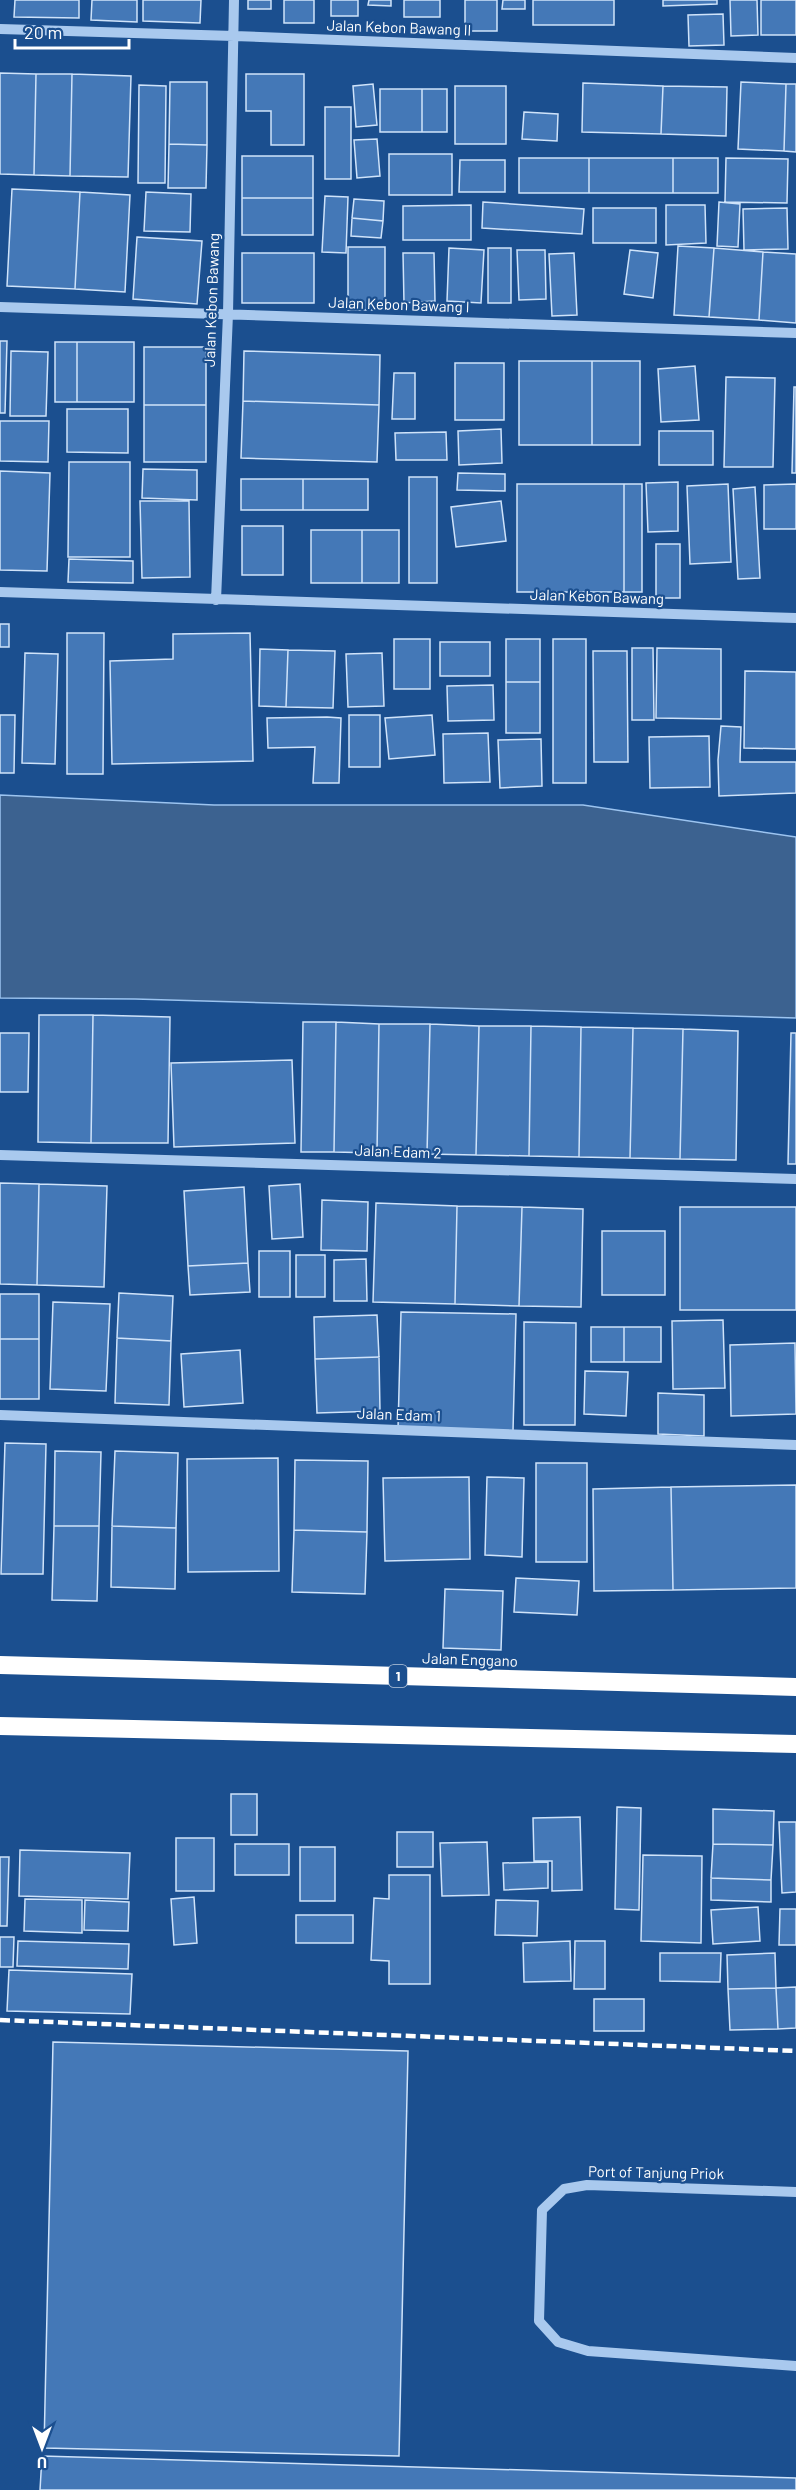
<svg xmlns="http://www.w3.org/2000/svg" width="796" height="2490" font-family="Barlow,sans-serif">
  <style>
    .water { fill: #3c6290; stroke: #9cc4f0; stroke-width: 1.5 }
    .building { fill: #4478b7; stroke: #cfe3fa; stroke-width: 1.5 }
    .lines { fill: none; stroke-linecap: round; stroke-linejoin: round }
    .minor { stroke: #a9c9ee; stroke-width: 10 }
    .highway { stroke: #fff; stroke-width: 18 }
    .rail { stroke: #fff; stroke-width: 4.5; stroke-dasharray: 10 4.5; stroke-linecap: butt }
    .labels { text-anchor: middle; stroke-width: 4.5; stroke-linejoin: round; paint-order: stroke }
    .shield { fill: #1b4f8f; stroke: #bbcadd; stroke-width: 1.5 }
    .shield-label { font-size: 14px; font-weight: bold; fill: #fff }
    .street-label { font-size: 15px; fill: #fff; stroke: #1b4f8f }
  </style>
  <rect width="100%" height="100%" fill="#1b4f8f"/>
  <!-- water -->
  <path class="water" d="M0 795 214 805H583L796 837V1018L135 999 0 998Z"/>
  <!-- building -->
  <path class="building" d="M15 0H79V18L14 17Z
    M92 0H137V22L91 20Z
    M143 0H201L200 23 143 21Z
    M248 0H271V9H248Z
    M284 0H314V23H284Z
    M331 0H358V16H331Z
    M369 0H391V6L368 5Z
    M404 0H440V17H404Z
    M465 0H497V31H465Z
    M503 0H525V9H502Z
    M533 0H614V25H533Z
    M663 0H717V4L663 6Z
    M730 0H757L758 35 731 36Z
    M761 0H796V35H761Z
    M723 14 724 45 689 46 688 15Z
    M0 73 36 74 34 175 0 174Z
    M36 74H72L70 176 34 175Z
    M72 74 131 76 128 177 70 176Z
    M246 74H304V145H271V111H246Z
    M170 82H207V145L169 144Z
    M741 82 786 84 784 151 738 149Z
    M583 83 663 86 661 134 582 132Z
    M373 84 377 125 356 127 353 86Z
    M786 84H796V152L784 151Z
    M139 85 166 86 165 183H138Z
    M455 86H506V144H455Z
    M663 86 727 87 726 136 661 134Z
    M380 89H422V132H380Z
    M422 89H447V132H422Z
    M325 107H351V179H325Z
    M524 112 558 114 557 141 522 139Z
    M377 139 380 176 357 178 354 140Z
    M169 144 207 145 206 188H168Z
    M389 154H452V195H389Z
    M242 156H313V198H242Z
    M519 158H589V193H519Z
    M589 158H673V193H589Z
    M673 158H718V193H673Z
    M726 158 788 159 787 203 725 202Z
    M460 160H505V192H459Z
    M12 189 80 192 75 289 7 286Z
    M80 192 130 195 125 292 75 289Z
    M146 192 191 194 190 232 144 231Z
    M325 196 348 197 346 253 322 252Z
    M242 198H313V235H242Z
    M354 199 384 201 383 221 352 218Z
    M483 202 584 209 582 234 482 228Z
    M719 202 740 204 738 247 717 246Z
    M471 205V240H403V206Z
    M666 205H705L706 243 666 245Z
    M593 208H656V243H593Z
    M787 208 788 249 744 250 743 209Z
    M352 218 383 221 381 238 351 236Z
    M137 237 202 241 197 304 133 299Z
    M678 246 714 248 709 317 674 315Z
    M348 247H385V310H348Z
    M449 248 484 250 481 303 447 301Z
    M488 248H511V303H488Z
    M714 248 763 252 759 320 709 317Z
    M517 250H545L546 299 519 300Z
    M630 250 658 253 653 298 624 294Z
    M763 252 796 254V323L759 320Z
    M242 253H314V303H242Z
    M403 253H434L435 301 404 303Z
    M574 253 577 315 552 316 549 254Z
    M0 341H7L5 413H0Z
    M55 342H77V402H55Z
    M77 342H134V402H77Z
    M144 347H206V405H144Z
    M11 351 48 352 46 416H10Z
    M244 351 380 355 379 405 243 401Z
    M519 361H592V445H519Z
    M592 361H640V445H592Z
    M455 363H504V420H455Z
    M695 366 699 420 661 422 658 369Z
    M394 373H415V419H392Z
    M726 377 775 378 773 467H724Z
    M794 387H796V473H792Z
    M243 401 379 405 377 462 241 458Z
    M144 405H206V462H144Z
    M67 409H128V453L67 452Z
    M0 421H49L48 462 0 461Z
    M501 429 502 463 459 465 458 431Z
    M659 431H713V465H659Z
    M446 432 447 460H396L395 433Z
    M69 462H130V557H68Z
    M143 469 197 470V500L142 498Z
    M0 471 50 473 47 571 0 570Z
    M458 473 505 474V491L457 490Z
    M409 477H437V583H409Z
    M241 479H303V510H241Z
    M303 479H368V510H303Z
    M678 482V531L648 532 646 483Z
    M517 484H624V592H517Z
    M624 484H642V592H624Z
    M728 484 731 562 690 564 687 486Z
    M796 484V529H764V485Z
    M755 487 760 578 738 579 733 489Z
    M140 501H189L190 577 142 578Z
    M501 501 506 541 456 547 451 507Z
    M242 526H283V575H242Z
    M311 530H362V583H311Z
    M362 530H399V583H362Z
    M656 544H680V598H656Z
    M69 559 133 561V583L68 582Z
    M0 624H9V647H0Z
    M67 633H104L103 774H67Z
    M250 633 253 761 112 764 110 661 173 659V634Z
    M394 639H430V689H394Z
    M506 639H540V682H506Z
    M553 639H586V783H553Z
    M440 642H490V676H440Z
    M632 648H653L654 720H632Z
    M657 648 721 649V719L656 718Z
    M260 649 288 650 286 707 259 706Z
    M288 650 335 651 333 708 286 707Z
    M593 651H627L628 762H594Z
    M25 653 58 654 55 764 22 763Z
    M382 653 384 706 348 707 346 654Z
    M745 671 796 672V749L744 748Z
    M506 682H540V733H506Z
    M493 685 494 720 448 721 447 686Z
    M0 715H15L14 773H0Z
    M349 715H380V767H349Z
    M432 715 435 755 389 759 385 718Z
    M327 717 341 718 339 783H313L315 747 268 748 267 718Z
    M721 726 741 727 740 762H796V793L719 796 718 760Z
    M488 733 490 782 444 783 443 734Z
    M709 736 710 787 650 788 649 737Z
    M541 739 542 786 500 788 498 740Z
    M39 1015H93L91 1143 38 1142Z
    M93 1015 170 1017 168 1143H91Z
    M303 1022H336L334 1152H301Z
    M336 1022 379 1024 377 1153 334 1152Z
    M379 1024H430L427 1154 377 1153Z
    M430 1024 479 1026 476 1155 427 1154Z
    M479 1026H531L529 1156 476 1155Z
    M531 1026 581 1027 579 1157 529 1156Z
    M581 1027 633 1028 630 1158 579 1157Z
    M633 1028 683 1029 680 1159 630 1158Z
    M683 1029 738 1031 736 1160 680 1159Z
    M0 1033H29L28 1092H0Z
    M791 1033H796V1164H788Z
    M292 1060 295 1143 174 1147 171 1063Z
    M0 1183 39 1184 37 1285 0 1284Z
    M39 1184 107 1186 104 1287 37 1285Z
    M300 1184 303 1237 272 1239 269 1186Z
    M244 1187 248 1263 188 1266 184 1191Z
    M322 1200 368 1202 367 1251 321 1250Z
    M376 1203 457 1206 455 1304 373 1302Z
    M457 1206 522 1207 519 1306 455 1304Z
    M522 1207 583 1209 581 1307 519 1306Z
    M680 1207H796V1310H680Z
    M602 1231H665V1295H602Z
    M259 1251H290V1297H259Z
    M296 1255H325V1297H296Z
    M366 1259 367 1301H334V1260Z
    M248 1263 250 1292 190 1295 188 1266Z
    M119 1293 173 1296 171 1341 117 1338Z
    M0 1294H39V1339H0Z
    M53 1302 110 1304 106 1391 50 1389Z
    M401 1312 516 1314 513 1431 398 1429Z
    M377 1315 379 1357 315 1359 314 1317Z
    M723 1320 725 1388 673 1389 672 1321Z
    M524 1322 576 1323 575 1425H524Z
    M591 1327H624V1362H591Z
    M624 1327H661V1362H624Z
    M117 1338 171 1341 169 1405 115 1403Z
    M0 1339H39V1399H0Z
    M795 1343 796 1414 731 1416 730 1345Z
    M240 1350 243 1403 184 1407 181 1354Z
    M379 1357 380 1411 317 1413 315 1359Z
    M585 1371 628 1372 626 1416 584 1414Z
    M658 1393 704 1395V1436L658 1434Z
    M5 1443 46 1444 43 1574H1Z
    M55 1451 101 1452 99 1526H54Z
    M115 1451 178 1453 176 1528 112 1526Z
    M278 1458 279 1571 188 1572 187 1459Z
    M295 1460 368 1461 367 1532 294 1530Z
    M536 1463H587V1562H536Z
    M469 1477 470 1559 385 1561 383 1478Z
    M487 1477 524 1478 522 1557 485 1555Z
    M796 1485V1588L673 1590 671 1487Z
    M671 1487 673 1590 594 1591 593 1489Z
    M54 1526H99L97 1601 52 1600Z
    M112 1526 176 1528 175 1589 111 1587Z
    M294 1530 367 1532 365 1594 292 1592Z
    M516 1578 579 1581 577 1615 514 1612Z
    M445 1589 503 1591 501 1650 443 1648Z
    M231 1794H257V1835H231Z
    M617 1807 641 1808 639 1910 615 1909Z
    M713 1809 774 1811 773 1845 713 1844Z
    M580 1817 582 1890 552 1891V1861H534L533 1818Z
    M779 1822H796V1892L782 1893Z
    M397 1832H433V1867H397Z
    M176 1838H214V1891H176Z
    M487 1842 489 1895 442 1896 440 1843Z
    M235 1844H289V1875H235Z
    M713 1844 773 1845 771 1880 711 1878Z
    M300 1847H335V1901H300Z
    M20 1850 130 1853 128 1899 19 1896Z
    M643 1855 702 1856 701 1943 641 1941Z
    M0 1857H9L7 1926H0Z
    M548 1862V1888L504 1890 503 1863Z
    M389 1875H430V1984H389V1961L371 1960 374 1898 389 1899Z
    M711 1878 771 1880V1902L711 1900Z
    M194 1897 197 1943 174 1945 171 1899Z
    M25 1899 82 1900V1933L24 1931Z
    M85 1900 129 1902 128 1931 84 1930Z
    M496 1900 538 1901 537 1936 495 1935Z
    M758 1907 760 1941 713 1944 711 1910Z
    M780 1909H796V1945H779Z
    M296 1915H353V1943H296Z
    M0 1937H14L13 1967H0Z
    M18 1941 129 1944 128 1969 17 1966Z
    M570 1941 571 1981 524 1982 523 1943Z
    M575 1941H605V1989H574Z
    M660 1953H721L720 1982 660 1981Z
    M775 1953 776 1988 728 1989 727 1955Z
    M9 1970 132 1974 130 2014 7 2011Z
    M796 1987V2028L778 2029 776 1988Z
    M776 1988 778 2029 730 2030 728 1989Z
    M594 1999H644V2031H594Z
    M53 2042 408 2051 399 2456 44 2448Z
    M42 2456 796 2478V2490H40Z"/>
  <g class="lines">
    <!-- minor -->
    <path class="minor" d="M0 29 234 36 796 58
      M0 307 796 333
      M0 592 796 618
      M216 600 228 314 234 0
      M0 1155 796 1179
      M0 1415 796 1445
      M796 2192 587 2185 564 2189 542 2210 539 2321 558 2342 588 2351 796 2366"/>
    <!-- highway -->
    <path class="highway" d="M0 1665 796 1687
      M0 1726 796 1744"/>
    <!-- rail -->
    <path class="rail" d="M0 2020 796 2051"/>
  </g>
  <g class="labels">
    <!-- shield labels -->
    <rect class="shield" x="389" y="1665" width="18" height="22" rx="4.5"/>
    <g class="shield-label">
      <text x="398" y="1681">1</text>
    </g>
    <!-- street labels -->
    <g class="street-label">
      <text transform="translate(399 28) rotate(2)" y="5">Jalan Kebon Bawang II</text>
      <text transform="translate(212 300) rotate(-88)" y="5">Jalan Kebon Bawang</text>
      <text transform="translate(399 305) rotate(2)" y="5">Jalan Kebon Bawang I</text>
      <text transform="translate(597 597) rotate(2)" y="5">Jalan Kebon Bawang</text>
      <text transform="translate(398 1152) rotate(2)" y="5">Jalan Edam 2</text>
      <text transform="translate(399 1415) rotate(2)" y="5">Jalan Edam 1</text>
      <text transform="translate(470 1660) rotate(2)" y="5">Jalan Enggano</text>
      <text transform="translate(656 2173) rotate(1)" y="5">Port of Tanjung Priok</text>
    </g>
  </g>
  <!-- north arrow -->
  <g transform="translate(42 2448) rotate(180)" stroke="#1b4f8f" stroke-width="4.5" paint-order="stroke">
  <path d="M0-4.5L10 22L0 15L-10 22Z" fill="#ffffff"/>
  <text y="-9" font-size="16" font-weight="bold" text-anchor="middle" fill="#ffffff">U</text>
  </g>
  <!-- scale -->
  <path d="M15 39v9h114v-9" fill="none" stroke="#ffffff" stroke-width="3"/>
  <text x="24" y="39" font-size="18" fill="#ffffff" stroke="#1b4f8f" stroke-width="4.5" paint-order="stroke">20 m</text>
</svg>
